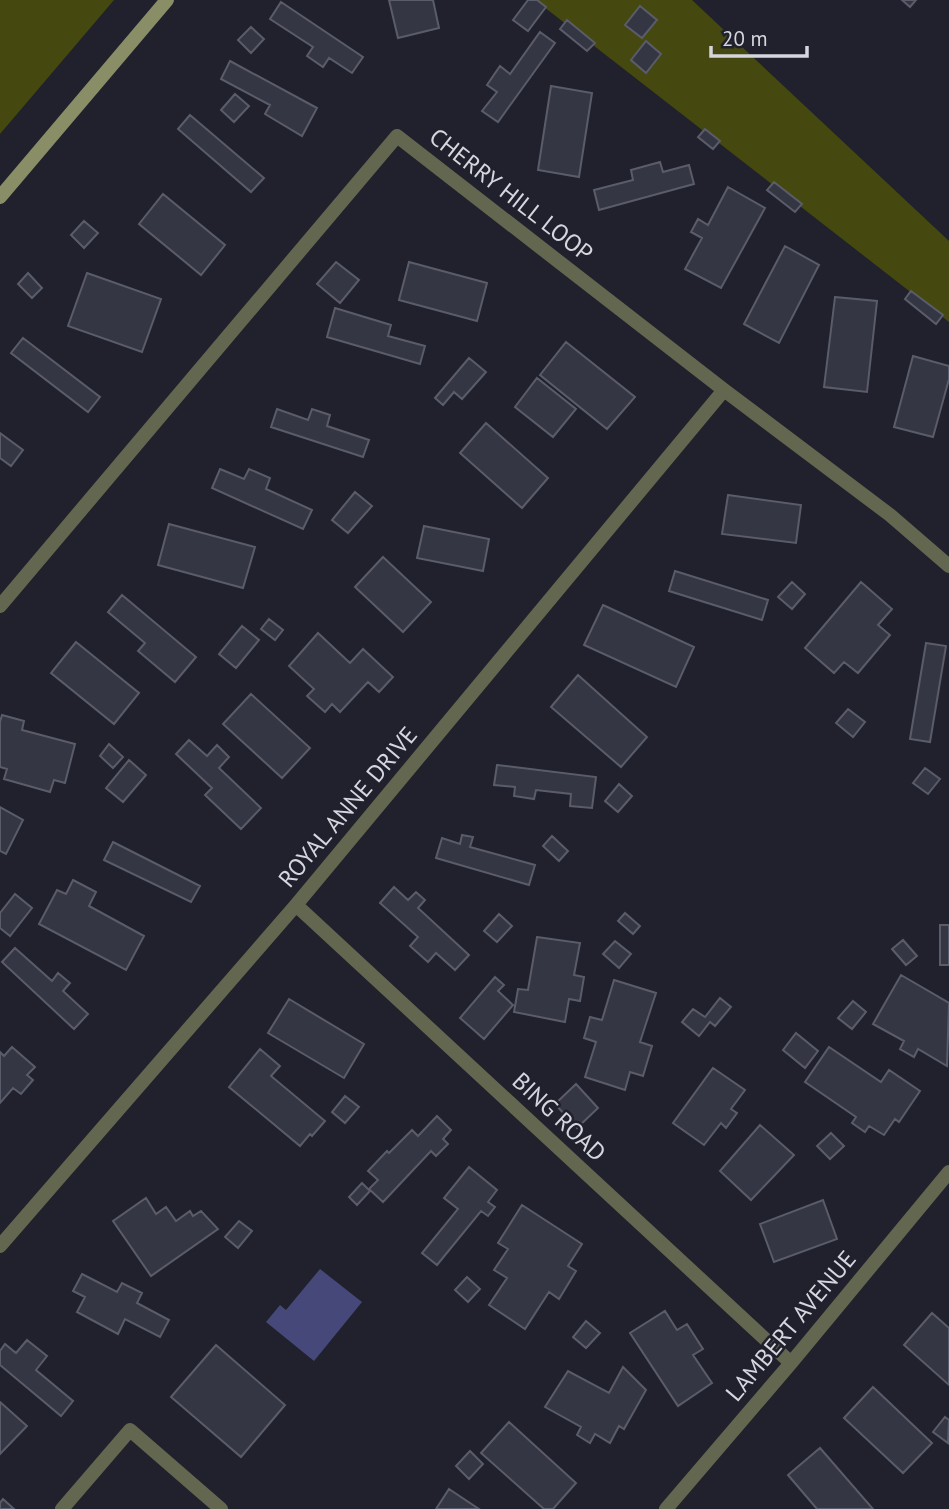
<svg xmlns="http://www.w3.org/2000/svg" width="949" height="1509" font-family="'PT Sans',sans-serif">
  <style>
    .green { fill: #45490f }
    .water { fill: #47487a }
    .building { fill: #353643; stroke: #5a5c6a; stroke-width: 2 }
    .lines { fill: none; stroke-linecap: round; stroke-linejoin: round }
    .lane { stroke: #64674f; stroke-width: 14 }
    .street { stroke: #64674f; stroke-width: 14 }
    .secondary { stroke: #898e67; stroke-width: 14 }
    .labels { text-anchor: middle; stroke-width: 5; stroke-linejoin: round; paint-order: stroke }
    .street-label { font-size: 24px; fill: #d5d6de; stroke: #20212d }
  </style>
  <rect width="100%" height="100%" fill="#20212d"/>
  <!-- green -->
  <path class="green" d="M0 0H114L0 134Z
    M535 0H692L949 241V322Z"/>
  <!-- water -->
  <path class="water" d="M320 1269 362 1302 314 1361 266 1322 280 1305 286 1310Z"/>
  <!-- building -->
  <path class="building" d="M389 0H433L439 28 398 38Z
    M528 0H537L546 7 528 31 513 20Z
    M902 0H916L910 7Z
    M281 2 363 57 352 73 329 58 323 67 307 56 313 47 270 19Z
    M640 6 657 20 642 38 625 25Z
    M567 20 595 43 587 51 560 29Z
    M251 27 264 39 251 53 238 40Z
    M540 32 555 43 498 122 482 111 497 92 487 85 500 66 510 74Z
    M646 41 661 54 646 73 631 60Z
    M230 61 317 108 302 136 265 114 270 105 221 79Z
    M551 86 592 93 579 177 538 170Z
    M235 94 249 106 234 122 221 110Z
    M190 115 264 178 251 192 178 129Z
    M705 129 720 141 713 149 698 137Z
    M660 162 663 172 689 165 694 184 599 210 594 190 633 180 631 170Z
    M774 182 802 204 795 212 767 190Z
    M728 187 765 208 721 288 685 269 702 238 691 232 698 219 708 225Z
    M163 194 225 245 201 275 139 224Z
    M84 221 98 233 84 248 71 235Z
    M785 246 819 265 779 343 744 324Z
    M336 262 359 280 340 303 317 284Z
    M409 262 487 283 477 321 399 300Z
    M28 273 42 288 32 298 18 284Z
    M87 273 161 299 142 352 68 326Z
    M911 291 943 315 936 324 905 299Z
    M835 297 877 301 867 392 824 387Z
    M335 308 391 325 388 336 425 346 420 364 327 337Z
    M23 338 100 397 88 412 11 353Z
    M566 342 635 397 607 429 540 375Z
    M913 356 949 366V379L933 437 894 427Z
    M469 358 486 372 462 399 454 392 443 405 435 398Z
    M537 378 576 409 553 437 515 407Z
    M277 409 308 420 312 409 330 415 327 426 369 440 363 457 271 427Z
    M486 423 548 478 522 508 460 453Z
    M0 433 23 450 11 466 0 458Z
    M220 469 244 479 249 469 270 478 266 489 312 510 303 529 212 488Z
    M355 492 372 506 348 533 332 520Z
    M728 495 801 505 796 543 722 534Z
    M169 524 255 547 243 588 158 565Z
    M424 526 489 539 483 571 417 558Z
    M383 557 431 602 403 632 355 587Z
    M675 571 768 600 762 620 669 591Z
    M792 582 805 594 792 609 778 597Z
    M861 582 892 609 878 625 890 635 858 673 844 662 834 673 805 648Z
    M122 595 196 657 175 682 138 651 145 643 108 612Z
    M603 605 694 647 676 687 584 645Z
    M269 619 283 630 275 640 261 629Z
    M242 626 259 640 236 668 219 654Z
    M318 633 350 663 363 649 393 677 379 692 368 682 340 712 332 704 325 712 307 696 314 689 289 666Z
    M76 642 139 693 114 724 51 673Z
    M926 643 946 646 930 742 910 739Z
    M578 675 647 737 621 767 551 707Z
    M251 694 310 748 282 778 223 724Z
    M848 709 865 722 853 737 836 723Z
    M2 715 24 721 22 730 75 744 65 783 54 780 50 792 4 779 7 769 0 767V722Z
    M189 740 207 756 217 745 229 757 219 768 261 808 241 829 205 795 212 788 176 754Z
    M109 744 123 757 113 768 100 756Z
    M129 760 146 775 123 802 106 788Z
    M497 765 596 777 592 808 570 806 571 794 536 790 534 799 514 796 515 787 494 785Z
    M925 768 940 779 928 794 913 783Z
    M619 784 632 796 618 812 605 801Z
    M0 807 23 820 6 854 0 851Z
    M462 835 473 837 470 847 535 865 529 885 436 858 442 838 460 844Z
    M552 836 568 851 559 861 543 846Z
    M113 842 200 886 191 902 104 860Z
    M73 880 96 892 89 906 144 936 126 970 39 924 57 890 66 894Z
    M394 887 408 900 416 892 425 900 418 908 469 955 455 970 436 953 428 962 410 946 418 937 380 903Z
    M15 894 32 908 10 936 0 928V913Z
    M625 913 640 926 633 934 618 921Z
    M499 914 512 926 497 942 484 931Z
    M940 925H949V965H940Z
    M537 937 580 943 574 975 584 977 580 1001 569 999 565 1022 514 1012 518 989 528 990Z
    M903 940 917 956 906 965 892 949Z
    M615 941 631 954 619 968 603 954Z
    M15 948 52 981 58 973 70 983 63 991 88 1014 74 1029 2 962Z
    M901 975 949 1003 947 1066 918 1049 914 1057 900 1049 904 1041 873 1024Z
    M495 977 504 985 498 991 513 1005 484 1039 460 1018Z
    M614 980 656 993 640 1042 652 1046 643 1076 630 1072 625 1090 585 1077 596 1042 584 1038 590 1017 602 1020Z
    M720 998 731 1007 715 1026 710 1022 699 1036 682 1022 693 1009 705 1017Z
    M289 999 364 1044 344 1078 268 1033Z
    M853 1001 866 1012 852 1029 838 1018Z
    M796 1033 818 1051 805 1068 783 1050Z
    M12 1047 35 1067 27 1075 33 1080 21 1094 13 1088 0 1103V1052L4 1056Z
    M829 1047 881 1082 889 1070 920 1091 899 1122 895 1119 884 1135 869 1126 865 1132 852 1123 856 1117 805 1082Z
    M260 1049 280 1066 271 1076 325 1121 312 1136 310 1134 300 1146 229 1087Z
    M713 1068 745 1090 731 1109 737 1113 726 1128 721 1123 704 1145 673 1123Z
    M576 1084 598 1108 577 1128 555 1104Z
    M345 1096 359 1107 345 1123 332 1112Z
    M437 1116 451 1130 443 1139 448 1144 436 1156 431 1151 383 1202 369 1189 378 1180 368 1171 387 1151 389 1153 412 1130 418 1136Z
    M760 1125 794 1155 751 1200 720 1171Z
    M831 1133 844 1146 830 1159 817 1146Z
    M469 1167 497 1190 488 1202 495 1207 488 1216 481 1211 437 1265 422 1253 458 1209 444 1198Z
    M362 1183 370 1191 357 1205 349 1197Z
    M146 1198 156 1214 166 1207 176 1221 190 1211 193 1216 201 1211 218 1229 151 1276 113 1221Z
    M823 1200 837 1239 774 1262 760 1224Z
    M522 1205 582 1244 568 1266 576 1271 559 1299 549 1292 525 1329 489 1305 507 1278 494 1270 508 1249 498 1243Z
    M239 1221 252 1231 238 1248 225 1237Z
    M82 1274 117 1292 122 1283 142 1293 137 1303 169 1320 160 1337 125 1319 118 1334 77 1312 85 1297 73 1291Z
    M467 1277 480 1289 468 1302 455 1290Z
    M665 1311 677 1330 687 1324 703 1349 693 1355 712 1383 678 1406 630 1333Z
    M932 1313 949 1328V1385L904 1345Z
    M586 1321 600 1333 586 1348 573 1337Z
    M27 1340 47 1356 36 1370 73 1401 61 1416 0 1365V1351L5 1344 16 1353Z
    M216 1345 285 1405 241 1457 171 1397Z
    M623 1367 646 1390 624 1429 619 1426 610 1443 595 1434 590 1443 577 1435 581 1427 545 1407 568 1371 609 1393Z
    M873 1387 932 1443 903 1473 844 1418Z
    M0 1402 27 1426 0 1454Z
    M945 1417 949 1420 948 1443 933 1432Z
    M509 1422 576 1483 553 1509H544L481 1453Z
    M820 1448 873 1509H817L788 1475Z
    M470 1451 483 1464 469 1479 456 1466Z
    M449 1489 479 1509H436Z
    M3 1499 14 1509H0V1503Z"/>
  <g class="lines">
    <!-- lane -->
    <path class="lane" d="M62 1509 130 1430 221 1509"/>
    <!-- street -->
    <path class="street" d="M0 606 397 136 724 390 890 515 949 566
      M296 905 791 1363
      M0 1246 296 905 724 390
      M666 1509 791 1363 949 1172"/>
    <!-- secondary -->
    <path class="secondary" d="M0 197 167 0"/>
  </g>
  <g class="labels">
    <!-- street labels -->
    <g class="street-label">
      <text transform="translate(511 195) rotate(38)" y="8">CHERRY HILL LOOP</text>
      <text transform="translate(348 807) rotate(-50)" y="8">ROYAL ANNE DRIVE</text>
      <text transform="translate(559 1117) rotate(43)" y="8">BING ROAD</text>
      <text transform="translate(791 1326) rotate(-50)" y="8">LAMBERT AVENUE</text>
    </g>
  </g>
  <!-- scale -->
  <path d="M711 46v10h96v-10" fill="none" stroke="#d5d6de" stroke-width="3.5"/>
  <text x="722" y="46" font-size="21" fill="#d5d6de" stroke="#20212d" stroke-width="5" paint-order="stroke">20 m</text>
</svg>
